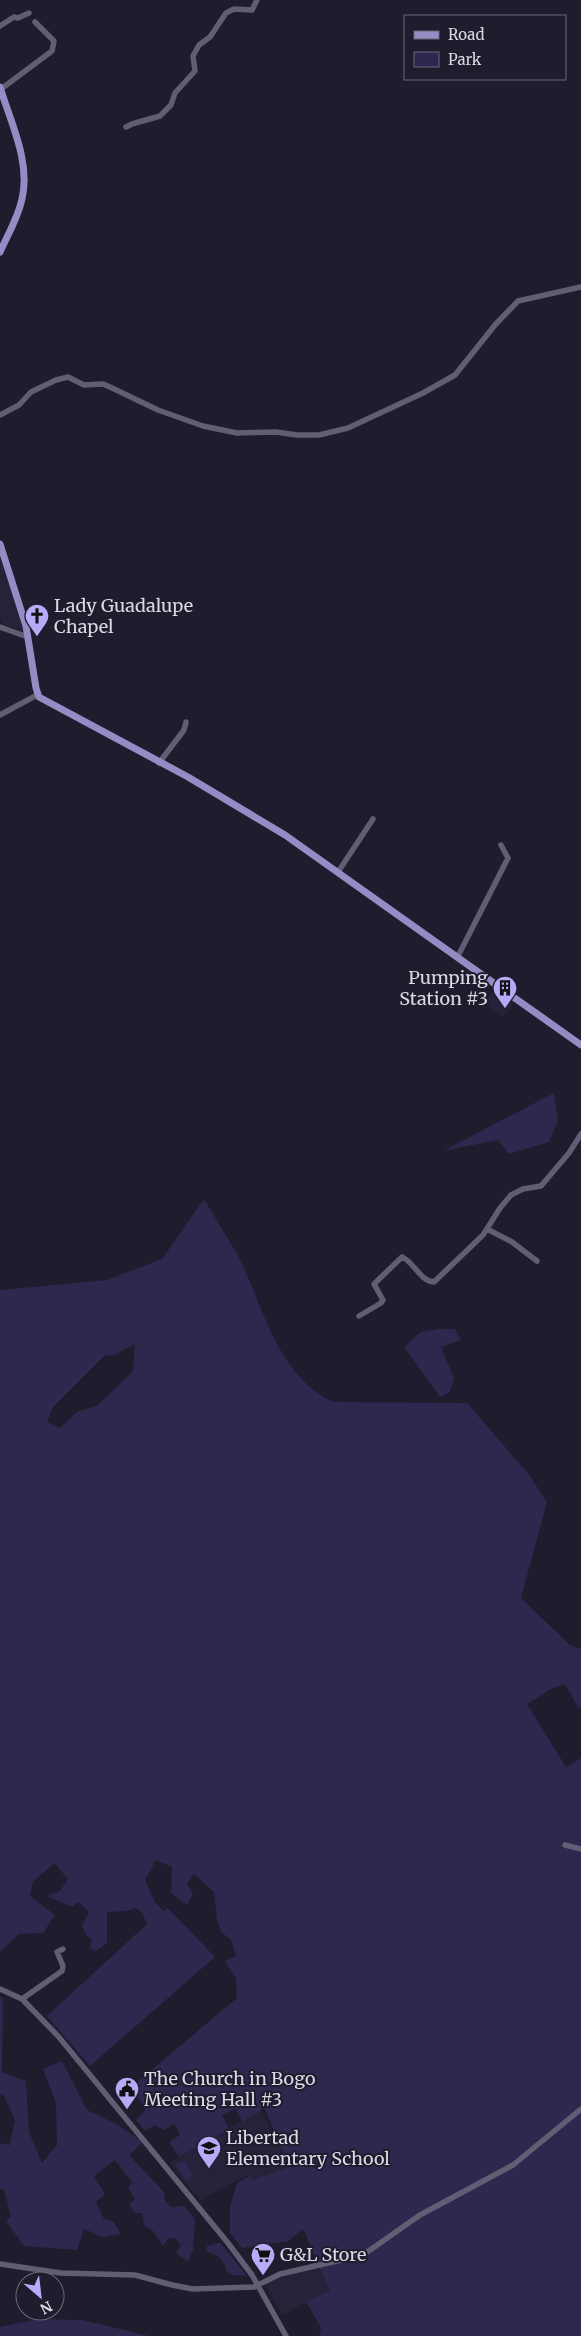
<svg xmlns="http://www.w3.org/2000/svg" width="581" height="2336" font-family="Merriweather,serif">
  <style>
    .built { fill: #26223a }
    .green { fill: #2e274e; fill-rule: evenodd }
    .lines { fill: none; stroke-linecap: round; stroke-linejoin: round }
    .minor { stroke: #615e74; stroke-width: 5.5 }
    .major { stroke: #948cc4; stroke-width: 7 }
    .labels { text-anchor: middle; stroke-width: 4; stroke-linejoin: round; paint-order: stroke }
    .poi-label { font-size: 18px; fill: #dad9e5; stroke: #1f1c2e; text-anchor: start }
  </style>
  <rect width="100%" height="100%" fill="#1f1c2e"/>
  <!-- built -->
  <path class="built" d="M0 557 24 631 2 624 0 619Z
    M494 990 513 1004 503 1017 484 1003Z
    M261 2110 289 2167 252 2180 248 2175 200 2200 169 2163Z
    M318 2268 330 2290 282 2315 265 2285 279 2277Z"/>
  <!-- green -->
  <path class="green" d="M554 1093 558 1121 549 1142 509 1154 498 1140 443 1151Z
    M204 1199C216 1220 230 1240 241 1262 265 1312 278 1375 333 1402L467 1403 527 1472 547 1502 521 1598 570 1645 581 1649V1706L579 1709 565 1684 551 1689 527 1704 566 1767 581 1758V2336H319L321 2328 306 2302 330 2290C319 2270 313 2250 303 2229L288 2241 242 2248 230 2233V2206L237 2183 250 2176 252 2180 289 2167 263 2104 261 2110 243 2122 235 2109 222 2115 229 2129 179 2157 169 2142 180 2135 174 2124 164 2130 155 2125 145 2131 136 2120 146 2109 131 2087 237 1998 236 1978 225 1961 236 1956 231 1940 221 1932 217 1919 214 1892 194 1874 187 1884 193 1894 187 1905 171 1893 172 1867 156 1860 145 1880 155 1902 163 1911 168 1908 215 1957 90 2066 47 2016 147 1924 142 1913 136 1908 125 1911 107 1912V1943L96 1951 90 1949 92 1940 86 1935 82 1925 89 1912 78 1902 72 1907 47 1896 60 1891 68 1879 54 1863 33 1882 30 1896 55 1915 43 1933 19 1934 0 1952V1290L107 1280 162 1259ZM135 1344 133 1371 97 1406 77 1412 60 1428 47 1422 53 1407 104 1356 114 1355Z
    M438 1329H455L461 1340 441 1347 454 1378 450 1392 440 1397 404 1347 421 1332Z
    M0 1996 3 1998 2 2072 26 2081 29 2132 42 2163 57 2145 56 2103 43 2069 62 2061 87 2110 116 2124 143 2142 129 2155 164 2192 165 2201 171 2207 184 2206 195 2219 193 2250 188 2261 176 2253 181 2245 175 2238 168 2239 163 2246 153 2231 144 2225 142 2213H135L129 2204 135 2199 128 2187 132 2182 115 2160 94 2176 105 2194 96 2202 104 2219 114 2222 121 2234 103 2237 84 2229 77 2250 24 2246 6 2221 11 2217 4 2189H0V2143L10 2145 15 2120 3 2094H0Z
    M184 2160 194 2175 187 2181 175 2165Z
    M220 2243 247 2276 232 2275 227 2272C223 2259 220 2255 206 2252L207 2246Z
    M38 2319 82 2320 149 2336H0V2327Z"/>
  <g class="lines">
    <!-- minor -->
    <path class="minor" d="M0 26 14 17 18 18 29 13
      M1 89 52 51 54 41 35 22
      M126 127 132 124 160 116 171 105 175 93 195 71 193 56 199 45 210 37 226 13 234 9 252 10 257 0
      M0 415 19 405 31 392 56 380 68 377 84 385 103 384 110 387 158 410 203 426 237 433 276 432 297 435H319L348 428 423 393 455 375 495 325 518 301 581 287
      M0 627 28 637
      M0 715 37 695
      M159 763 184 730 186 722
      M338 872 373 819
      M458 956 508 858 501 845
      M487 1229 512 1242 537 1261
      M359 1316 381 1303 383 1300 374 1284 402 1257C414 1262 420 1281 434 1282L483 1235 500 1208 511 1195 523 1189 541 1186 569 1153 581 1134
      M565 1845 581 1849
      M0 1989 22 1999 58 2036 228 2243 252 2275 286 2336
      M22 1999 62 1971 63 1966 57 1952 63 1949
      M0 2264 61 2273 135 2275 172 2285 193 2289 254 2287 280 2274 363 2255 420 2215 513 2165 581 2109"/>
    <!-- major -->
    <path class="major" d="M0 87C10 121 31 162 22 199 18 218 8 234 0 252
      M0 544 26 626 36 688 39 697 188 777 285 835 581 1045"/>
  </g>
  <!-- icons -->
  <defs>
    <symbol id="church-pin" viewBox="-11 -11 22 30"><path d="M0 17L-7.5 6A9.5 9.5 0 1 1 7.5 6Z" fill="#b7abf8" stroke="#1f1c2e"/><path d="M-1.2-6h2.4v3.5h3.3v2.4h-3.3V6h-2.4V-.1h-3.3v-2.4h3.3Z" fill="#111"/></symbol>
    <symbol id="building-pin" viewBox="-11 -11 22 30"><path d="M0 17L-7.5 6A9.5 9.5 0 1 1 7.5 6Z" fill="#b7abf8" stroke="#1f1c2e"/><path d="M-4-6H4V6H1V3H-1V6H-4ZM-2.5-4.3h1.7v1.8h-1.7ZM.8-4.3h1.7v1.8H.8ZM-2.5-1h1.7V.8h-1.7ZM.8-1h1.7V.8H.8Z" fill="#111"/></symbol>
    <symbol id="civic-pin" viewBox="-11 -11 22 30"><path d="M0 17L-7.5 6A9.5 9.5 0 1 1 7.5 6Z" fill="#b7abf8" stroke="#1f1c2e"/><path d="M-.6-6.5H3V-4.5H.6V-3L4-1V1h2V6H-6V1h2V-1L-.6-3ZM-1.2 2.5V6h2.4V2.5Z" fill="#111"/></symbol>
    <symbol id="school-pin" viewBox="-11 -11 22 30"><path d="M0 17L-7.5 6A9.5 9.5 0 1 1 7.5 6Z" fill="#b7abf8" stroke="#1f1c2e"/><path d="M0-5L7-2L0 1L-7-2ZM-4 1L0 2.5L4 1V4Q0 6-4 4Z" fill="#111"/></symbol>
    <symbol id="supermarket-pin" viewBox="-11 -11 22 30"><path d="M0 17L-7.5 6A9.5 9.5 0 1 1 7.5 6Z" fill="#b7abf8" stroke="#1f1c2e"/><path d="M-6-5.5h2.5l.6 2H6L4.5 2H-2.5L-4.4-4H-6ZM-1.5 3.2a1.3 1.3 0 1 0 .1 0ZM3 3.2a1.3 1.3 0 1 0 .1 0Z" fill="#111"/></symbol>
  </defs>
  <g fill-rule="evenodd">
    <use href="#church-pin" x="23" y="602" width="28" height="38"/>
    <use href="#building-pin" x="491" y="974" width="28" height="38"/>
    <use href="#civic-pin" x="113" y="2075" width="28" height="38"/>
    <use href="#school-pin" x="195" y="2134" width="28" height="38"/>
    <use href="#supermarket-pin" x="249" y="2241" width="28" height="38"/>
  </g>
  <g class="labels">
    <!-- poi labels -->
    <g class="poi-label">
      <text x="54" y="612">Lady Guadalupe<tspan x="54" dy="21">Chapel</tspan></text>
      <text x="488" y="984" text-anchor="end">Pumping<tspan x="488" dy="21">Station #3</tspan></text>
      <text x="144" y="2085">The Church in Bogo<tspan x="144" dy="21">Meeting Hall #3</tspan></text>
      <text x="226" y="2144">Libertad<tspan x="226" dy="21">Elementary School</tspan></text>
      <text x="280" y="2261">G&amp;L Store</text>
    </g>
  </g>
  <!-- legend -->
  <rect x="404" y="15" width="162" height="65" fill="#1f1c2e" stroke="#6a6877"/>
  <rect x="414" y="31" width="25" height="8" fill="#948cc4" stroke="#6a6877"/>
  <text x="448" y="40" font-size="15" fill="#dad9e5">Road</text>
  <rect x="414" y="52" width="25" height="15" fill="#2e274e" stroke="#6a6877"/>
  <text x="448" y="65" font-size="15" fill="#dad9e5">Park</text>
  <!-- north arrow -->
  <g transform="translate(40 2296) rotate(152)"><circle r="24" fill="#1f1c2e" stroke="#6a6877"/>
  <path d="M0-4L9 19L0 12L-9 19Z" fill="#b7abf8"/>
  <text y="-8" font-size="14" font-weight="bold" text-anchor="middle" fill="#dad9e5">N</text>
  </g>
</svg>
